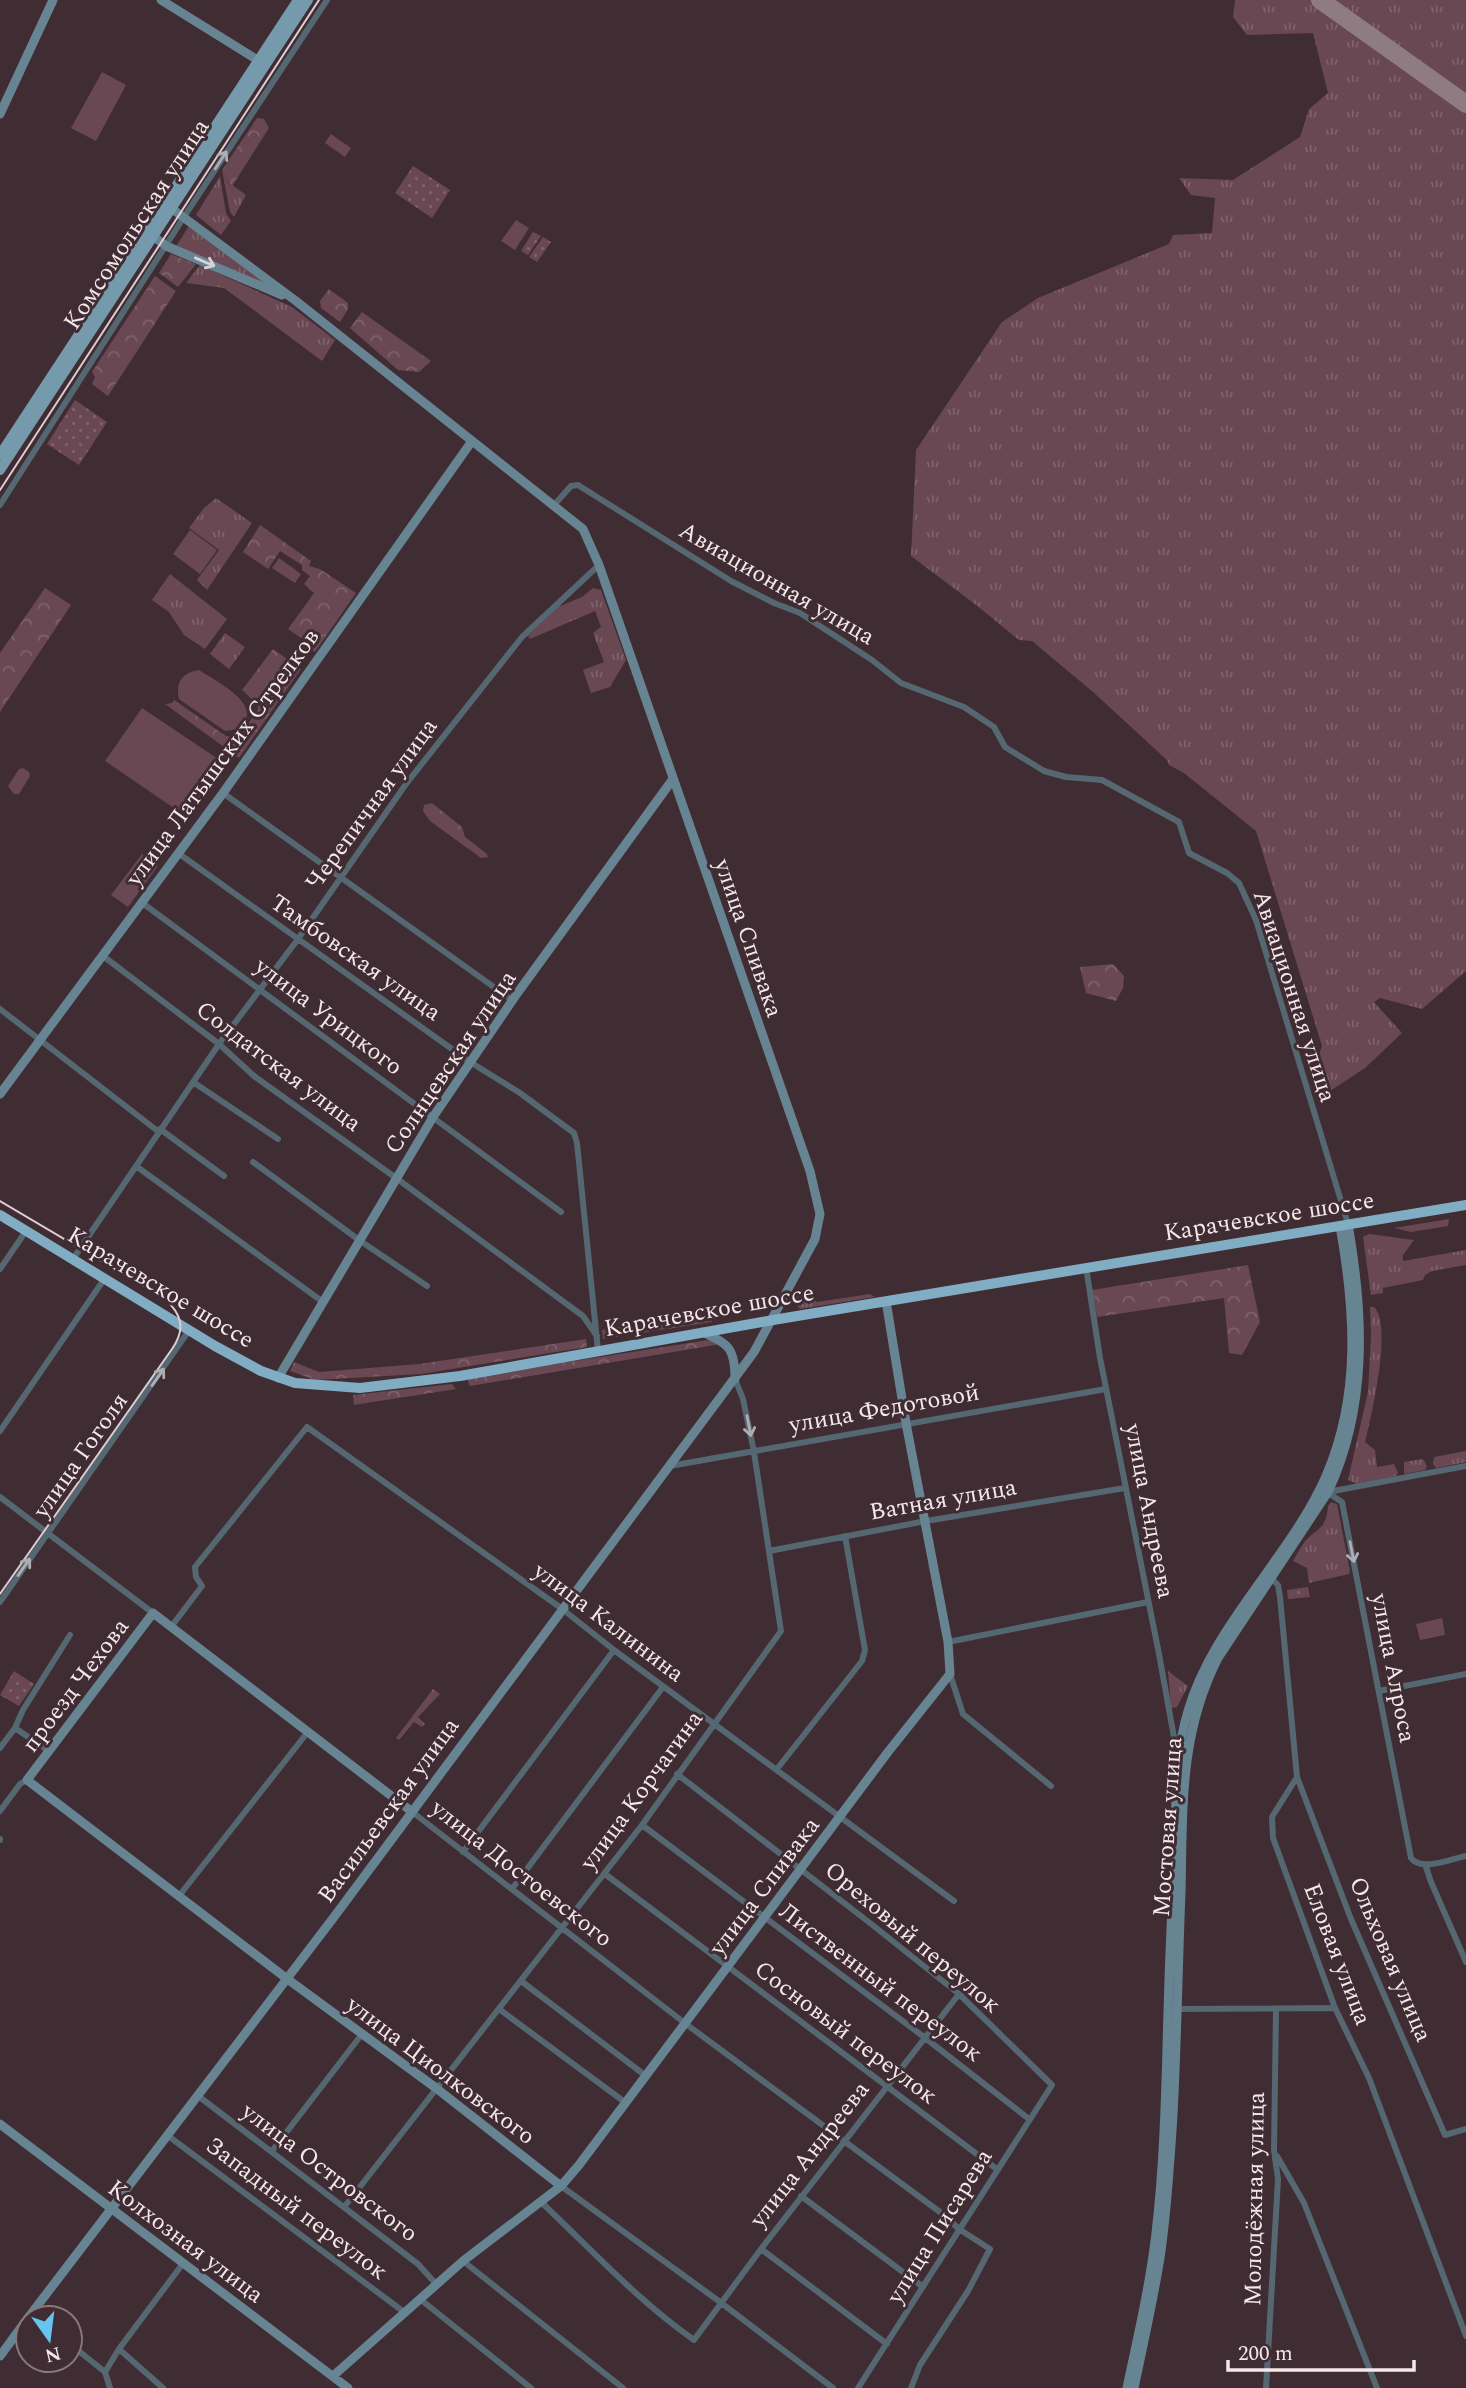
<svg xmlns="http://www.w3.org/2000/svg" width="1466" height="2388" font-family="Spectral,serif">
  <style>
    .grass { fill: url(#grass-tufts) }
    .forest { fill: url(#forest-crowns) }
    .park { fill: url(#park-dots) }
    .pitch { fill: #694853 }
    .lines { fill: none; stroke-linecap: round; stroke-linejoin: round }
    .taxiway { stroke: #8e7c82; stroke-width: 18 }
    .street { stroke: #556770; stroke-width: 6 }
    .secondary { stroke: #678492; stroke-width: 9 }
    .primary { stroke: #749aac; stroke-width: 10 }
    .highway { stroke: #80adc3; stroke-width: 10 }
    .tram { stroke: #dccdd2; stroke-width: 2 }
    .oneway { stroke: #adadb4 }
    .oneway2 { stroke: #d9d3d9 }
    .labels { text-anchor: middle; stroke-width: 6; stroke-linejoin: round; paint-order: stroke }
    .street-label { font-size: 24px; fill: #f5e7eb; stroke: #402c33 }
  </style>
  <defs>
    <pattern id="grass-tufts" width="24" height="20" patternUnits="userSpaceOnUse" patternTransform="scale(1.75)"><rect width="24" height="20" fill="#694853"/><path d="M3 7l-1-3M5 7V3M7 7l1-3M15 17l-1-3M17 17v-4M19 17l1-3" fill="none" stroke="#7f626c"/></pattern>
    <pattern id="forest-crowns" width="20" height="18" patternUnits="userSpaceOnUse" patternTransform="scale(1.75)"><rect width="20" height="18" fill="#694853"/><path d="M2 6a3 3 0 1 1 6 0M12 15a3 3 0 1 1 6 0" fill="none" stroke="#7f626c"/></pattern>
    <pattern id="park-dots" width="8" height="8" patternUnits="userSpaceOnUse" patternTransform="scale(1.75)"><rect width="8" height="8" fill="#694853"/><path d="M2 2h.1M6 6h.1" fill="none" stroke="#7f626c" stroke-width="1.8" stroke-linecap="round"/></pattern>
  </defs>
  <rect width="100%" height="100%" fill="#402c33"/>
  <!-- grass -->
  <path class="grass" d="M1235 0H1311L1466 112V971L1422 1009 1380 998 1374 1002 1402 1033 1365 1068 1330 1091 1316 1063 1322 1046 1256 831 1184 773 1169 765 1167 760 1093 692 1032 641 1019 640 980 608 911 556 916 450 1002 322 1038 298 1169 244 1173 235 1212 233 1215 198 1191 195 1179 178 1233 180 1300 137 1309 109 1328 93 1313 33 1247 35 1233 17Z
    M1333 0H1466V96Z
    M222 170 230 187 232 185 246 195 234 217 230 212Z
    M220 176 226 213 231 221 221 235 196 215Z
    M189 226 268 285 176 246Z
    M200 265 292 307 335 340 322 361 224 288 186 283Z
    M216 498 252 523 207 590 197 580 219 550 189 528 204 508Z
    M170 574 227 619 205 649 184 635 169 612 152 600Z
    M593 588 601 590 626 660 610 687 591 693 583 670 604 662 593 633 601 627 595 611 530 639 528 636 558 607 582 597Z
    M225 633 245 647 229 669 210 654Z
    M1449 1219 1448 1226 1411 1232 1394 1228Z
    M1369 1234 1414 1240 1403 1255V1261L1466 1250V1265L1432 1271 1425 1275 1423 1280 1383 1288V1293L1371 1295 1363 1237Z
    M800 1289H804L817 1302 870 1294 875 1297 800 1309 795 1303Z
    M1370 1307H1374C1393 1325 1371 1417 1365 1442L1375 1450 1377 1467 1394 1464 1398 1473 1396 1476 1357 1484 1348 1480 1368 1392 1371 1336Z
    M1466 1451V1462L1436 1468 1433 1464 1434 1457Z
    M1423 1459 1427 1466 1425 1470 1405 1474 1404 1472V1462Z
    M1331 1502 1337 1504 1350 1571 1349 1574 1309 1583 1307 1568 1293 1561C1297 1554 1301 1546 1306 1540 1320 1526 1326 1529 1328 1506Z
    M1168 1671 1188 1686 1177 1707 1171 1708Z
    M433 1689 440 1694 418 1717 425 1724 422 1727 414 1722 399 1740 396 1738Z"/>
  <!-- forest -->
  <path class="forest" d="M257 118 264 119 269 128 231 188 222 170Z
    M171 254 196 264 178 287 159 273Z
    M155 276 176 291 108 396 92 384 95 377 92 372Z
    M329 289 348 303V309L340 322 321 308 320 301Z
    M362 312 431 361 419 372 398 370 350 328Z
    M260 525 311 561 309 566 320 569 356 593 315 652 305 646 307 642 288 629 314 593 304 584 310 576 302 570V565L280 551 268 569 243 552Z
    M45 588 71 605 0 712V653Z
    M273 649 301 669 239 758 165 704 172 703 174 700 226 736 239 738 258 709 257 704 242 690Z
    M432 803 462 827 465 837 487 854 488 857 481 858 430 821 423 811 424 805Z
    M1113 964 1124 976 1123 988 1116 1001 1086 993 1080 967Z
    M1248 1265 1260 1322 1242 1355 1229 1353 1224 1298 1097 1317 1092 1290Z
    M711 1313 712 1322 603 1339 602 1330Z
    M586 1339 587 1347 421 1374 315 1380 290 1371 294 1362 319 1372 419 1364Z
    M708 1340 721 1344 470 1386 467 1378Z
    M452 1384 456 1389 354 1405 353 1395Z"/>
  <!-- park -->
  <path class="park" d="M413 166 450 190 432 218 395 193Z
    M533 232 541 236 528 255 521 251Z
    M543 237 551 242 537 262 529 257Z
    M75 400 107 422 79 465 47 444Z
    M1308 1587 1310 1597 1288 1599 1287 1590Z
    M14 1671 34 1684 19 1706 0 1695Z"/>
  <!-- pitch -->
  <path class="pitch" d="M102 72 126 85 96 141 71 128Z
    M331 134 351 148 345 157 325 143Z
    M516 220 529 228 515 250 501 241Z
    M190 530 217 550 200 574 173 554Z
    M279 558 301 574 295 583 272 568Z
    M199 670C214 680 257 701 245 721 240 729 234 730 225 731L179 699C175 682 182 673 199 670Z
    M142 708 224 763 187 817 105 761Z
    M23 768 29 772 30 776 19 794H14L8 786 19 769Z
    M142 854 158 866 128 907 111 895Z
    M1442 1618 1445 1635 1420 1640 1416 1624Z"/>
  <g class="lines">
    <!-- taxiway -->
    <path class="taxiway" d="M1320 0 1466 104"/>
    <!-- street -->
    <path class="street" d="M0 505 184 217 327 0
      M554 505 571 486 578 485 731 581 774 603 800 613 872 660 901 683 964 707 994 727 1005 747 1044 771 1066 777 1102 780 1179 822 1189 853 1227 873 1239 883 1256 920 1348 1224
      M223 793 512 1000
      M178 853 470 1062 520 1093 574 1133 577 1143 598 1351
      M141 902 561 1212
      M103 956 219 1044 254 1076 396 1178 583 1316 597 1336
      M0 1009 159 1132
      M193 1082 278 1139
      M160 1129 224 1176
      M253 1162 359 1240 427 1286
      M136 1166 323 1302
      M73 1259 219 1044 298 939 406 784 522 637 599 565
      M1086 1267 1100 1358 1159 1654 1177 1754
      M0 1269 26 1231
      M0 1431 105 1278
      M670 1466 1106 1389
      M1325 1491 1342 1502 1411 1858C1421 1872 1451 1859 1466 1856
      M1328 1492 1466 1466
      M0 1497 153 1613
      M769 1551 926 1521 1125 1488
      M1272 1579 1278 1585 1280 1597 1297 1777 1272 1817 1273 1838 1335 2008 1369 2078 1466 2336
      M0 1602 190 1329
      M171 1627 202 1586 196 1577 195 1567 307 1427 561 1608 614 1650 954 1901
      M948 1642 1148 1602
      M950 1674 963 1714 1051 1786
      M1379 1691 1466 1674
      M0 1748 15 1728
      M49 1751 15 1728 23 1710 70 1635
      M777 1769 862 1661 865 1650 845 1536
      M677 1774 870 1923 959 1994 1052 2085 858 2388
      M1297 1777 1351 1919 1445 2135 1466 2129
      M0 1811 20 1784 27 1780
      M411 1811 686 2024 944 2215 959 2229 990 2249 968 2291 920 2365 911 2388
      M642 1825 924 2037 1029 2119
      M0 1839V1840
      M463 1852 614 1650
      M1425 1864 1431 1882 1466 1962
      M605 1874 998 2170
      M512 1889 663 1687
      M179 1896 307 1733
      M521 1981 646 2076
      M499 2009 626 2103
      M1173 2009 1335 2008
      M197 2095 418 2264 436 2284
      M167 2135 404 2312
      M272 2151 362 2034
      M1277 2156 1304 2203 1377 2388
      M561 2186 720 2302 833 2388
      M801 2196 923 2287
      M541 2202C591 2249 637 2300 694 2340L761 2249 959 1994
      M345 2206 642 1825 781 1631 754 1452 743 1399 735 1379
      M761 2249 887 2344
      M463 2261 623 2388
      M420 2299 531 2388
      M70 2344 105 2372 110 2388
      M105 2372 119 2349
      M163 2388 119 2349 184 2262
      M1266 2388 1278 2179 1274 2151 1276 2010"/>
    <!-- secondary -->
    <path class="secondary" d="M161 0 264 64
      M0 114 53 0
      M149 233 166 246 282 295
      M0 1094 223 793 472 441
      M702 1332C729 1344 735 1348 735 1379
      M278 1378 433 1117 516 995 673 779
      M411 1811 153 1613 27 1780 286 1978 436 2088 561 2186
      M0 2124 348 2388
      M28 2318 334 1917 754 1352 815 1239 820 1214 810 1171 599 565 583 529 296 301 171 208
      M0 2356 28 2318
      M333 2376 463 2261 561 2186 579 2165 888 1752 950 1674 948 1642 906 1423 886 1301
      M1127 2388C1138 2336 1150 2285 1156 2233 1167 2140 1166 2046 1170 1953 1172 1913 1173 1872 1175 1832 1176 1792 1176 1750 1188 1711 1204 1656 1240 1611 1272 1565 1292 1537 1312 1508 1326 1476 1361 1395 1355 1310 1340 1226
      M1134 2388C1143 2345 1153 2301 1160 2258 1167 2211 1170 2162 1173 2115 1177 2040 1178 1966 1181 1892 1183 1808 1179 1735 1218 1658L1328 1492C1368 1407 1364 1315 1348 1224"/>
    <!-- primary -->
    <path class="primary" d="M0 455 298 0
      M0 470 308 0"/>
    <!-- highway -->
    <path class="highway" d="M0 1215 215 1346 261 1371 295 1383 360 1388 460 1376 773 1320 1466 1205"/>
    <!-- tram -->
    <path class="tram" d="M0 490 319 0
      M0 1201 164 1298C182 1314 186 1329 172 1349L0 1594"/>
  </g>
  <!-- one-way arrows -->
  <defs><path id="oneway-shaft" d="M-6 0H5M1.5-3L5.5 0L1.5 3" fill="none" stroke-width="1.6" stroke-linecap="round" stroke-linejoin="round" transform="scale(1.75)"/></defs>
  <g class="oneway">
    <use href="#oneway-shaft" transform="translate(221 160) rotate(-57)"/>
    <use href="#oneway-shaft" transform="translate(158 1377) rotate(-55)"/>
    <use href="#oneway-shaft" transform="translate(749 1426) rotate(79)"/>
    <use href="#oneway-shaft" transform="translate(1352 1552) rotate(79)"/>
    <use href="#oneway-shaft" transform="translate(24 1567) rotate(-55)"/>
  </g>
  <use class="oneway2" href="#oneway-shaft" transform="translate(205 262) rotate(23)"/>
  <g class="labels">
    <!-- street labels -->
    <g class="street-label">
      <text transform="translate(136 224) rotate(-57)" y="8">Комсомольская улица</text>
      <text transform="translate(777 583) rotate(30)" y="8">Авиационная улица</text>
      <text transform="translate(222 757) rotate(-54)" y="8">улица Латышских Стрелков</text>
      <text transform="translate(371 804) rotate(-54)" y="8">Черепичная улица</text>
      <text transform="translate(749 938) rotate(71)" y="8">улица Спивака</text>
      <text transform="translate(356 957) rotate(35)" y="8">Тамбовская улица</text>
      <text transform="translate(1295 996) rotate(72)" y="8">Авиационная улица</text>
      <text transform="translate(329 1016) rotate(37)" y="8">улица Урицкого</text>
      <text transform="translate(450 1062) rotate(-56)" y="8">Солнцевская улица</text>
      <text transform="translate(279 1066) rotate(37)" y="8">Солдатская улица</text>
      <text transform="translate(1269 1216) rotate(-9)" y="8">Карачевское шоссе</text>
      <text transform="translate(161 1287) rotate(31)" y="8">Карачевское шоссе</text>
      <text transform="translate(709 1310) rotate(-10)" y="8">Карачевское шоссе</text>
      <text transform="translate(884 1408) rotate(-10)" y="8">улица Федотовой</text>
      <text transform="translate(80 1455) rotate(-55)" y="8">улица Гоголя</text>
      <text transform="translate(943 1499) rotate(-10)" y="8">Ватная улица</text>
      <text transform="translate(1150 1511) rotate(79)" y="8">улица Андреева</text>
      <text transform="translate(609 1622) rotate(37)" y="8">улица Калинина</text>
      <text transform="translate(1394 1668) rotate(79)" y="8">улица Алроса</text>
      <text transform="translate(75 1685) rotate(-53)" y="8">проезд Чехова</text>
      <text transform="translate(641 1790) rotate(-54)" y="8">улица Корчагина</text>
      <text transform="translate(388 1810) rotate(-54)" y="8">Васильевская улица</text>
      <text transform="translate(1167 1827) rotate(-86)" y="8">Мостовая улица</text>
      <text transform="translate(522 1873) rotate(38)" y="8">улица Достоевского</text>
      <text transform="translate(764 1886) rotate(-53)" y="8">улица Спивака</text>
      <text transform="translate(913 1937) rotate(40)" y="8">Ореховый переулок</text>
      <text transform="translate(1338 1954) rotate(69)" y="8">Еловая улица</text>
      <text transform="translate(1391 1959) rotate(67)" y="8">Ольховая улица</text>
      <text transform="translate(881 1982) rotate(37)" y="8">Лиственный переулок</text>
      <text transform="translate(846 2032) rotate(37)" y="8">Сосновый переулок</text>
      <text transform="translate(441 2070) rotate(37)" y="8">улица Циолковского</text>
      <text transform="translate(809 2154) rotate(-52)" y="8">улица Андреева</text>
      <text transform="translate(330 2172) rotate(37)" y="8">улица Островского</text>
      <text transform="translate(1254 2199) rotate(-89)" y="8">Молодёжная улица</text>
      <text transform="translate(297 2208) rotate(37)" y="8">Западный переулок</text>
      <text transform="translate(939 2226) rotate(-58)" y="8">улица Писарева</text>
      <text transform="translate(186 2241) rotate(37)" y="8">Колхозная улица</text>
    </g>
  </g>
  <!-- north arrow -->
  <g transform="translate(49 2339) rotate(166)"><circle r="33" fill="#402c33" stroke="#88777d" stroke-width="2"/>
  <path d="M0-5L12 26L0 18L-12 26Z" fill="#65c5ef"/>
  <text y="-10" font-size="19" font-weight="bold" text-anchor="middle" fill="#f5e7eb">N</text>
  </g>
  <!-- scale -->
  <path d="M1228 2360v10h186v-10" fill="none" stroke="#f5e7eb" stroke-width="3.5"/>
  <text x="1238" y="2360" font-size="21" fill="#f5e7eb" stroke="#402c33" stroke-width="5" paint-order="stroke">200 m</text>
</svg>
